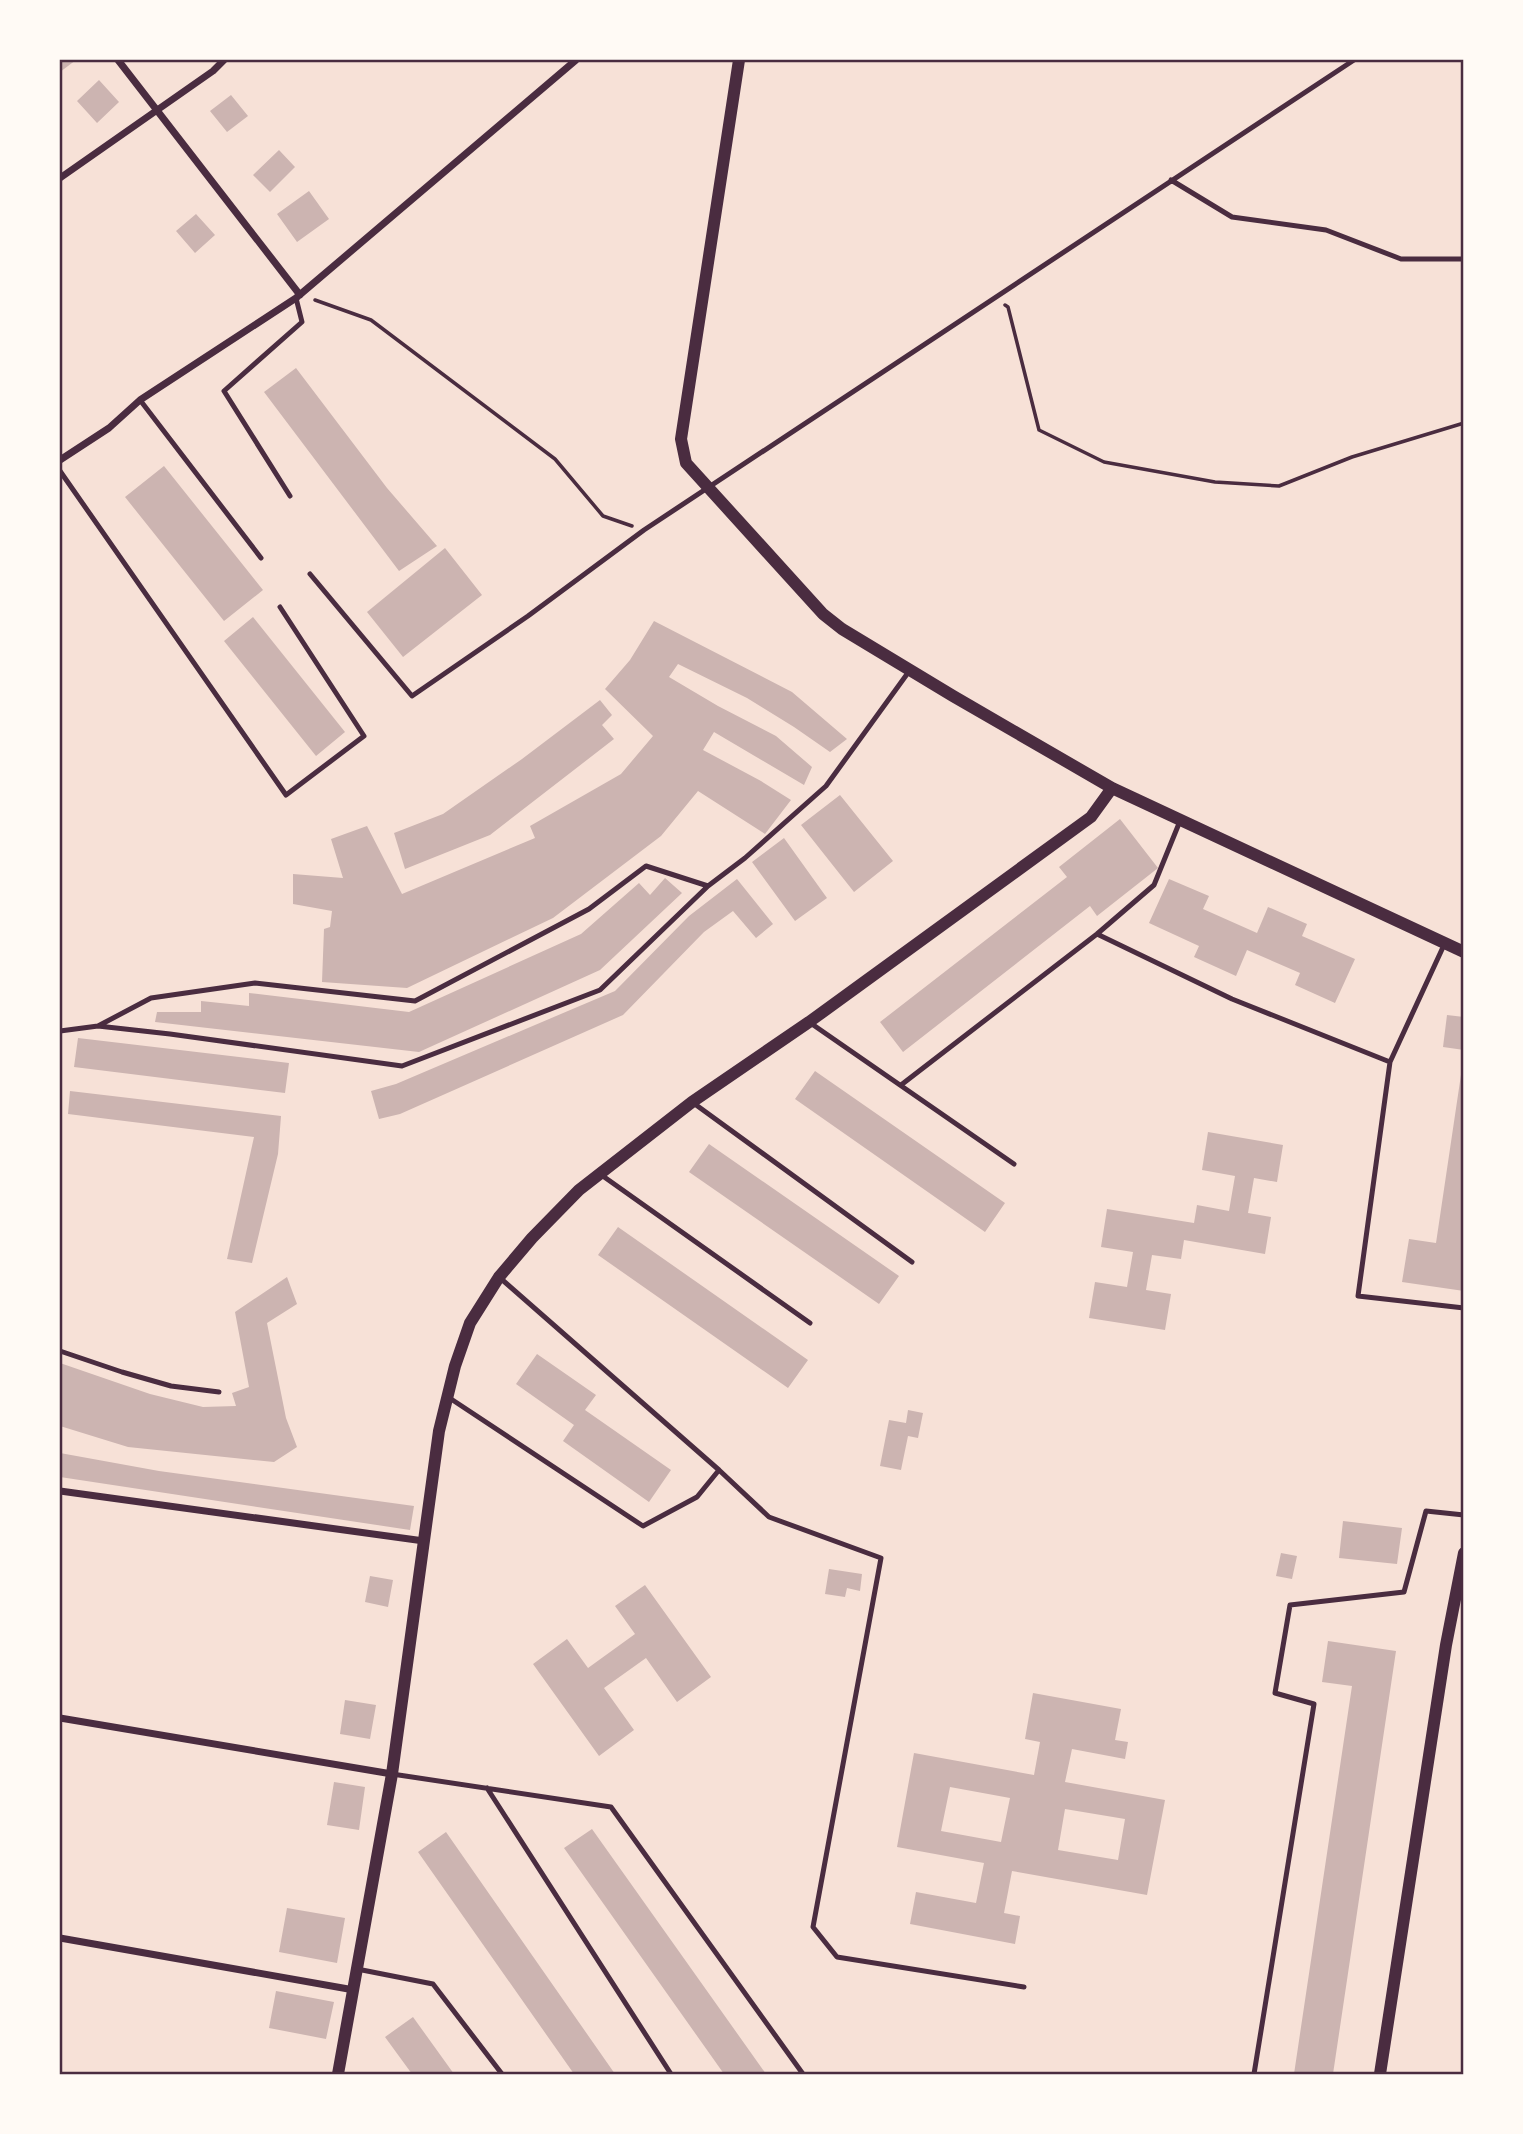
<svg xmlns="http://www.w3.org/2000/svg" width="1523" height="2134" font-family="'Source Sans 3',sans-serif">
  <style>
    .building { fill: #ccb4b1; fill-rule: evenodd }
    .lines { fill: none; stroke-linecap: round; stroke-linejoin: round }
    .path { stroke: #4a2c40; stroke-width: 3.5 }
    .service { stroke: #4a2c40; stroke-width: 5 }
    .minor { stroke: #4a2c40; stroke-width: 7 }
    .tertiary { stroke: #4a2c40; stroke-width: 12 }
    .neatline { fill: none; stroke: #4a2c40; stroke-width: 2.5 }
  </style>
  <rect width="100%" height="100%" fill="#f7e1d7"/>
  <!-- building -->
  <path class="building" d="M60 60H76L60 72Z
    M99 80 119 102 97 123 77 101Z
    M231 95 248 116 227 132 210 111Z
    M279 150 295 167 270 192 253 175Z
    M309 191 329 219 297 242 277 214Z
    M196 214 215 235 195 253 176 231Z
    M296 368 387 488 437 546 399 571 264 392Z
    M164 466 263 590 224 621 125 497Z
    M445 548 482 595 403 657 367 612Z
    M253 617 345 732 316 756 224 641Z
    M654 621 792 692 847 739 830 752 794 727 747 698 678 664 669 677 718 706 776 736 812 767 804 785 714 732 703 750 761 781 791 800 765 834 698 791 661 836 553 918 407 988 322 982 324 929 330 927 332 911 293 904V874L343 878 331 839 367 826 402 894 535 838 530 826 621 774 653 736 605 689 630 660Z
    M600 700 612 715 602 725 614 739 490 835 405 869 394 833 443 814 522 759Z
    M840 795 893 861 854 892 801 825Z
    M1120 819 1158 868 1097 916 1090 906 903 1052 880 1022 1067 877 1059 867Z
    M784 838 827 898 795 921 752 862Z
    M665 878 682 893 600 970 419 1052 155 1022 157 1012H201V1001L249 1006V993L409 1012 581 934 639 883 650 895Z
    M737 879 773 924 756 938 733 911 704 932 623 1015 400 1114 379 1119 371 1091 396 1084 615 991 689 916Z
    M1169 879 1209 896 1203 909 1257 933 1268 907 1307 924 1302 936 1355 959 1335 1003 1295 985 1300 973 1247 950 1236 976 1194 957 1199 946 1149 923Z
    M1447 1015 1464 1017V1050L1443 1047Z
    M78 1038 289 1063 285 1093 74 1067Z
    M1462 1068H1464V1291L1402 1282 1409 1239 1436 1243Z
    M815 1071 1005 1203 985 1232 795 1099Z
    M70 1091 281 1116 278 1154 252 1263 227 1259 254 1137 68 1114Z
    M1208 1132 1283 1145 1277 1182 1254 1178 1248 1213 1271 1217 1265 1254 1184 1240 1181 1259 1152 1255 1146 1290 1171 1294 1165 1330 1089 1318 1095 1282 1127 1287 1133 1252 1101 1247 1107 1209 1194 1223 1197 1205 1229 1211 1235 1176 1202 1170Z
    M709 1144 899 1276 879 1304 689 1172Z
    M618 1227 808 1360 788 1388 598 1255Z
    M287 1277 297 1304 267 1323 286 1418 297 1447 274 1462 128 1447 60 1426V1363L150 1394 203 1407 236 1406 232 1393 249 1387 235 1312Z
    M537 1354 596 1395 585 1410 671 1470 649 1502 563 1441 574 1425 516 1384Z
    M908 1410 923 1413 918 1438 908 1436 901 1470 880 1466 889 1420 906 1423Z
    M60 1453 159 1471 414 1506 410 1530 60 1477Z
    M1343 1521 1402 1528 1397 1564 1339 1558Z
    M1281 1553 1297 1556 1292 1579 1276 1576Z
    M829 1569 862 1574 860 1591 847 1588 845 1597 825 1594Z
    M370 1576 393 1580 388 1607 365 1602Z
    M645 1585 711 1677 677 1702 646 1658 604 1688 634 1730 599 1756 533 1664 567 1639 588 1668 635 1634 615 1606Z
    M1328 1641 1396 1651 1333 2074H1294L1352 1686 1322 1682Z
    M1033 1693 1121 1709 1115 1740 1128 1742 1125 1759 1072 1749 1065 1782 1165 1800 1147 1895 1012 1871 1004 1913 1020 1916 1015 1944 910 1924 916 1892 976 1903 984 1863 897 1847 914 1753 1034 1775 1040 1742 1025 1739ZM950 1787 1010 1798 1001 1842 941 1831ZM1065 1809 1125 1819 1118 1860 1058 1850Z
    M345 1700 376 1705 370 1739 340 1734Z
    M334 1782 365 1787 359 1830 327 1825Z
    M592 1829 766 2074H724L564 1848Z
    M446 1832 615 2074H574L418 1852Z
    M287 1908 345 1918 337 1963 279 1952Z
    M276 1991 334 2002 326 2039 269 2028Z
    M413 2017 454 2074H412L385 2037Z"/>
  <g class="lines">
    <!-- path -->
    <path class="path" d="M315 300 371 320 555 459 603 516 632 526
      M1005 305 1008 307 1039 430 1104 462 1215 482 1279 486 1352 457 1464 423"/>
    <!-- service -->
    <path class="service" d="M1171 180 1232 217 1326 230 1401 259H1464
      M140 400 261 558
      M60 471 286 795 364 736 280 607
      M290 496 224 391 302 322 296 298
      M310 574 412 696 528 616 644 530 1354 60
      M1097 934 1232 999 1390 1062 1444 945
      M809 1022 1014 1164
      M98 1026 151 998 255 983 415 1001 589 909 646 866 708 886
      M60 1031 98 1026 170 1034 402 1066 600 990 708 886 745 858 826 786 910 670
      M1390 1062 1358 1296 1464 1308
      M901 1085 1097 934 1154 885 1180 821
      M692 1102 912 1262
      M600 1174 810 1323
      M60 1351 122 1372 171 1386 219 1392
      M448 1397 643 1526 697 1497 719 1470 499 1277
      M719 1470 769 1517 881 1558 813 1927 837 1957 1024 1987
      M392 1774 611 1807 803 2074
      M487 1788 671 2074
      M357 1969 433 1984 502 2074
      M1254 2074 1314 1704 1275 1693 1290 1605 1404 1592 1426 1511 1464 1515"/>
    <!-- minor -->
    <path class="minor" d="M118 60 300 295
      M60 178 213 71 224 60
      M60 460 109 428 140 400 296 298 576 60
      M60 1491 424 1541
      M60 1718 392 1774
      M60 1938 354 1990"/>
    <!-- tertiary -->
    <path class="tertiary" d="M739 60 681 439 686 463 823 614 842 629 953 696 1112 788 1464 952
      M338 2074 392 1774 439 1431 455 1366 470 1323 499 1277 532 1238 579 1190 692 1102 809 1022 1091 817 1112 788
      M1380 2074 1446 1645 1464 1553"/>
  </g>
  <!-- border -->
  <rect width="1523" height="2134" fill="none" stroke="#fffaf5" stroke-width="122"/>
  <rect x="61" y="61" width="1401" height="2012" class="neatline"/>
</svg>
